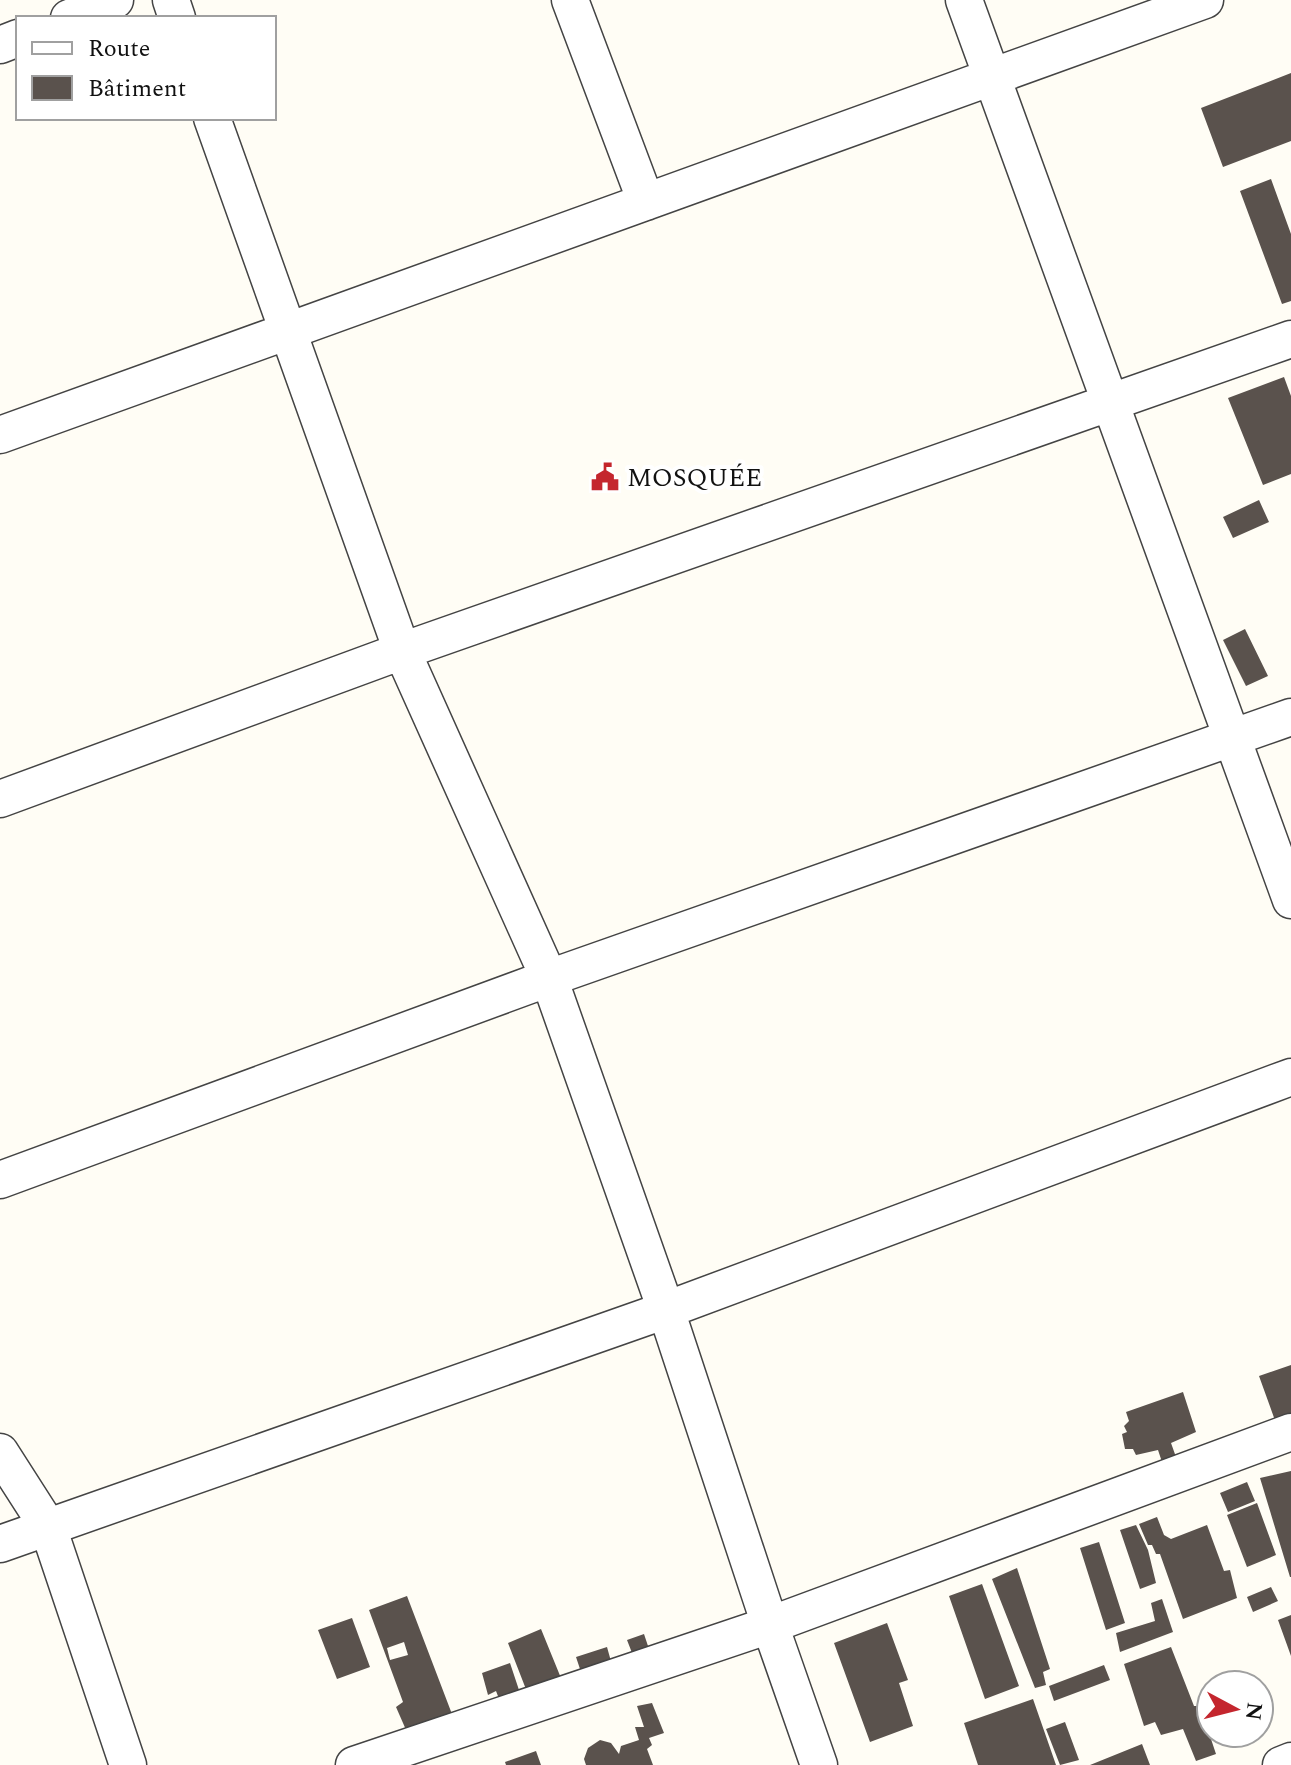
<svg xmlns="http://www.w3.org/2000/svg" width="1291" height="1765" font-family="Spectral,serif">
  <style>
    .building { fill: #5a524d; fill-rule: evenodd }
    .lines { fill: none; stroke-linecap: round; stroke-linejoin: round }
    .minor-casing { stroke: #444; stroke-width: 39 }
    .minor { stroke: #fff; stroke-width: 36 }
    .labels { text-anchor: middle; stroke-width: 8; stroke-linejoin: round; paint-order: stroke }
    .poi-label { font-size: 26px; fill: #111; stroke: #fff; text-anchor: start }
  </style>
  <rect width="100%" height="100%" fill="#fffdf5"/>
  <!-- building -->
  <path class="building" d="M1291 73V141L1223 167 1201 108Z
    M1271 179 1291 234V301L1282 304 1240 191Z
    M1284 377 1291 396V474L1263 485 1228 398Z
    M1259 500 1269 522 1233 538 1223 517Z
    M1245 629 1268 676 1246 686 1223 640Z
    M1291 1365V1421L1277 1426 1259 1376Z
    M1183 1392 1196 1432 1171 1443 1176 1457 1162 1462 1158 1450 1136 1455 1133 1449H1125L1122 1434 1127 1432 1124 1426 1129 1421 1126 1412Z
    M1291 1471V1577H1290L1260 1478Z
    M1247 1482 1255 1501 1228 1512 1220 1493Z
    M1257 1503 1276 1555 1247 1567 1227 1515Z
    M1157 1517 1164 1535 1171 1539 1207 1525 1224 1571 1230 1570 1237 1598 1183 1619 1160 1554H1156L1152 1545H1148L1139 1524Z
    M1136 1525 1148 1550 1156 1583 1140 1589 1120 1530Z
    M1099 1542 1125 1623 1106 1630 1080 1548Z
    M1017 1568 1050 1669 1043 1672 1046 1685 1035 1688 992 1579Z
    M982 1584 1019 1686 985 1699 949 1596Z
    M1271 1587 1278 1601 1253 1612 1247 1597Z
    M407 1596 455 1722 410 1739 396 1707 403 1702 369 1610ZM404 1642 408 1655 390 1660 387 1648Z
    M1162 1599 1173 1632 1120 1652 1116 1633 1155 1621 1151 1603Z
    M1291 1615V1656L1278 1620Z
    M352 1618 370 1667 337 1679 318 1630Z
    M887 1623 908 1680 899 1683 913 1726 870 1742 834 1643Z
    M541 1629 563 1683 529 1697 508 1643Z
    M644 1634 650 1652 634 1658 627 1640Z
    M607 1647 612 1665 582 1675 576 1657Z
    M1171 1647 1194 1706H1200L1216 1754 1196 1761 1183 1729 1161 1735 1155 1722 1144 1726 1124 1664Z
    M510 1663 521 1696 501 1704 496 1691 488 1695 482 1673Z
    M1104 1665 1110 1680 1054 1701 1049 1686Z
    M1033 1699 1056 1765H978L964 1723Z
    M652 1703 664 1733 649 1738 652 1745 647 1749 653 1765H586L584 1759 588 1748 600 1740 611 1743 619 1754 621 1746 639 1740 635 1727H644L637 1706Z
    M1065 1722 1079 1760 1060 1765 1046 1729Z
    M1142 1744 1150 1765H1090Z
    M536 1751 541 1765H506L505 1762Z"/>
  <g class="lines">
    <defs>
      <path id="minor" d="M171 0 177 18
        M570 0 646 202
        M964 0 1291 900
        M69 18 115 0
        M0 45 18 38
        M212 118 402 651 549 978 666 1310 770 1625 819 1765
        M0 435 1205 0
        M0 799 402 651 1291 339
        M0 1180 549 978 1291 717
        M0 1452 48 1527 128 1765
        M0 1544 666 1310 1291 1077
        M354 1765 770 1625 1291 1432
        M1281 1765 1291 1761"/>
    </defs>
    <!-- minor casing -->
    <use href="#minor" class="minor-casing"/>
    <!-- minor -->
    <use href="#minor" class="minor"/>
  </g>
  <!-- icons -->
  <defs>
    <symbol id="civic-bare" viewBox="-9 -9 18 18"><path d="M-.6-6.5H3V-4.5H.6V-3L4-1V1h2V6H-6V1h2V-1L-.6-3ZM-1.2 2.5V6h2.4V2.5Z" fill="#c4262e" stroke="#fff" stroke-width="2.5" paint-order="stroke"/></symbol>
  </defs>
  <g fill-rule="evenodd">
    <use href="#civic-bare" x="585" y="457" width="40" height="40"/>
  </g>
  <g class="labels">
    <!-- poi labels -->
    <g class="poi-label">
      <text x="627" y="486">MOSQUÉE</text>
    </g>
  </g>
  <!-- legend -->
  <rect x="16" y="16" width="260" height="104" fill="#ffffff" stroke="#a0a0a0" stroke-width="2"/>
  <rect x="32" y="42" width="40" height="12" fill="#ffffff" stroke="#a0a0a0" stroke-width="2"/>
  <text x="88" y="56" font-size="24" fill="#111111">Route</text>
  <rect x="32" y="76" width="40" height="24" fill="#5a524d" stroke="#a0a0a0" stroke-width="2"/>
  <text x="88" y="96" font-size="24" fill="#111111">Bâtiment</text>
  <!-- north arrow -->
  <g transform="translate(1235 1709) rotate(97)"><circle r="38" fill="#ffffff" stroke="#a0a0a0" stroke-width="2"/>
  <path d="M0-6L14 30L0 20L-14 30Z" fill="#c4262e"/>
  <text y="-12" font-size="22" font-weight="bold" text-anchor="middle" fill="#111111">N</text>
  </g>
</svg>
